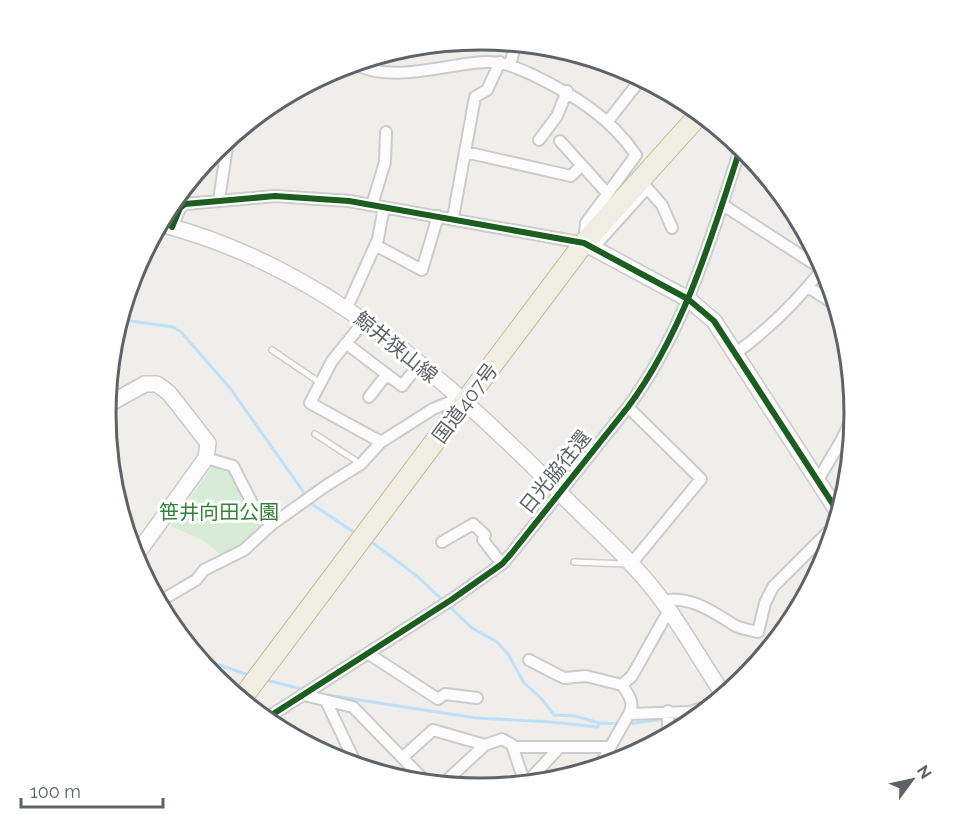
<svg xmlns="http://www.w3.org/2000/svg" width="960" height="828" font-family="Raleway,'Noto Sans JP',sans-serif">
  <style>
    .green { fill: #d8ebd6 }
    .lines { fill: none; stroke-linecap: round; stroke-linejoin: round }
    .stream { stroke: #bfe0f9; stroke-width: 3 }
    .lane-casing { stroke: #cbcccc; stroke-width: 8 }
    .street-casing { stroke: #cbcccc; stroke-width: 14 }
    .secondary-casing { stroke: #cacacb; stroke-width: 18 }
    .highway-casing { stroke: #c8b996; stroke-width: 22 }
    .lane { stroke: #fdfcfc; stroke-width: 5 }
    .street { stroke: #fdfcfc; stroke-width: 10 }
    .secondary { stroke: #fdfcfc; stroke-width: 15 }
    .highway { stroke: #f0ede3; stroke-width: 20 }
    .cycleway-casing { stroke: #fff; stroke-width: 10 }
    .cycleway { stroke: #1b5e20; stroke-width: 6 }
    .labels { text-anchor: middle; stroke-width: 6; stroke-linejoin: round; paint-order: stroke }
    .street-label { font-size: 20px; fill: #5f6368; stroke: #fff }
    .park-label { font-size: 20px; fill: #348238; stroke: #fff }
    .rim { fill: none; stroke: #5f6368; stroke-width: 3 }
  </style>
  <rect width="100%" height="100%" fill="#efeeea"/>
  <!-- green -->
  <path class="green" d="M214 464 233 471 266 523 243 548 222 556 203 540 170 526Z"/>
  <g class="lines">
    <!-- stream -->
    <path class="stream" d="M124 320 173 327 181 332 230 388 312 504 355 533
      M369 540 417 576 472 628 497 642 508 654 524 683 541 698 554 715 575 716 599 723 621 724
      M198 653 211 662 251 676
      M266 680 306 690
      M327 695 476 718 551 722 598 727 599 723
      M672 718H687
      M627 724 665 719"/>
    <defs>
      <path id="lane" d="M272 350 319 382
        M315 434 361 464
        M574 562 627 564"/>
      <path id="street" d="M510 65 515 46
        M608 121 641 79
        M539 140 557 116 567 91
        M560 141 607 193
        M465 152 571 176 582 165
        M219 200 228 140
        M372 205 385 162 386 132
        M723 205 822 269
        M453 218 475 97 487 90 500 62
        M172 227 180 208 185 204 275 196 349 201 584 243 586 223 636 155C610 117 574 95 533 75 517 68 503 61 485 62 444 64 393 84 355 64
        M375 245 422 270 438 216
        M593 248 647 188 662 205 672 228
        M808 287 833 303
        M347 308 378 239 384 207
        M365 320 332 361 310 403 381 442
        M347 344 402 386 419 364
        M736 353C769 329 799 299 824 267
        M110 388 117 399
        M369 397 387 374
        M628 407 701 479 631 564
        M206 458 233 466 252 503 271 525
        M818 480 841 441 855 412
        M442 542 473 524 485 535 483 540 502 564
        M162 600 196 580 204 570 244 550 271 525 327 485 361 464 381 442 433 409 459 398
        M663 601C689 595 712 611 734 625 740 629 751 630 758 632L765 603 773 587 832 528
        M369 654 438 699 445 694 477 698
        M529 660 564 678 586 676 622 685C629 695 635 703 629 714
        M622 685 632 676 669 610
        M304 695 353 707 421 777
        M326 701 356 764
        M668 711V731
        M270 716 451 600 502 564 511 554 628 407C685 330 712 236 741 146
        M512 745 522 775 527 780
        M403 757 433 730 485 745 502 739 516 747H608
        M600 765 629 714 690 712 702 708
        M530 779 559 748
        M445 782 485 745"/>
      <path id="secondary" d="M164 225C325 267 449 382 564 497 598 531 636 564 664 603 685 632 703 664 723 694
        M584 243 688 299 714 321 836 509
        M107 405 145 384H157L169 393 208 443 206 458 134 558"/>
      <path id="highway" d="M242 698 584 243 697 117"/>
    </defs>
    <!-- lane casing -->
    <use href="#lane" class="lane-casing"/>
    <!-- street casing -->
    <use href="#street" class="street-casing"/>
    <!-- secondary casing -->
    <use href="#secondary" class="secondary-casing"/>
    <!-- highway casing -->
    <use href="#highway" class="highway-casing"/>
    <!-- lane -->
    <use href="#lane" class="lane"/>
    <!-- street -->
    <use href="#street" class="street"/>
    <!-- secondary -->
    <use href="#secondary" class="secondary"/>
    <!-- highway -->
    <use href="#highway" class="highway"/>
    <defs>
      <path id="cycleway" d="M172 227 180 208 185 204 275 196 349 201 584 243 688 299 714 321 836 509
        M270 716 451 600 502 564 511 554 628 407C685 330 712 236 741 146"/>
    </defs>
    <!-- cycleway casing -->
    <use href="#cycleway" class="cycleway-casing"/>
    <!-- cycleway -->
    <use href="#cycleway" class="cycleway"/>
  </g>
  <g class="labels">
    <!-- street labels -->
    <g class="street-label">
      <text transform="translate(396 347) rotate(39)" y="7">鯨井狭山線</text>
      <text transform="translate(465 403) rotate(-53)" y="7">国道407号</text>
      <text transform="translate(555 472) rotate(-51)" y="7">日光脇往還</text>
    </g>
    <!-- park labels -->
    <g class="park-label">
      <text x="219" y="519">笹井向田公園</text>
    </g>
  </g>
  <!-- crop -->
  <path d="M0 0H960V828H0ZM116 414a364 364 0 1 1 728 0a364 364 0 1 1-728 0Z" fill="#fff" fill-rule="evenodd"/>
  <path class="rim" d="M116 414a364 364 0 1 1 728 0a364 364 0 1 1-728 0Z"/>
  <!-- north arrow -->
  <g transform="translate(912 780) rotate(57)" stroke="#ffffff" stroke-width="4.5" paint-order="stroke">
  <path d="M0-4.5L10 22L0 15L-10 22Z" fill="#5f6368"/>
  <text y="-9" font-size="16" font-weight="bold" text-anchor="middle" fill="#5f6368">N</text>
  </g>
  <!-- scale -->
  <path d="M21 798v9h142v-9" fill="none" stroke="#5f6368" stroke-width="3"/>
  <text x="30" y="798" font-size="18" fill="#5f6368" stroke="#ffffff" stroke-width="4.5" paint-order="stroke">100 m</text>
</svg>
